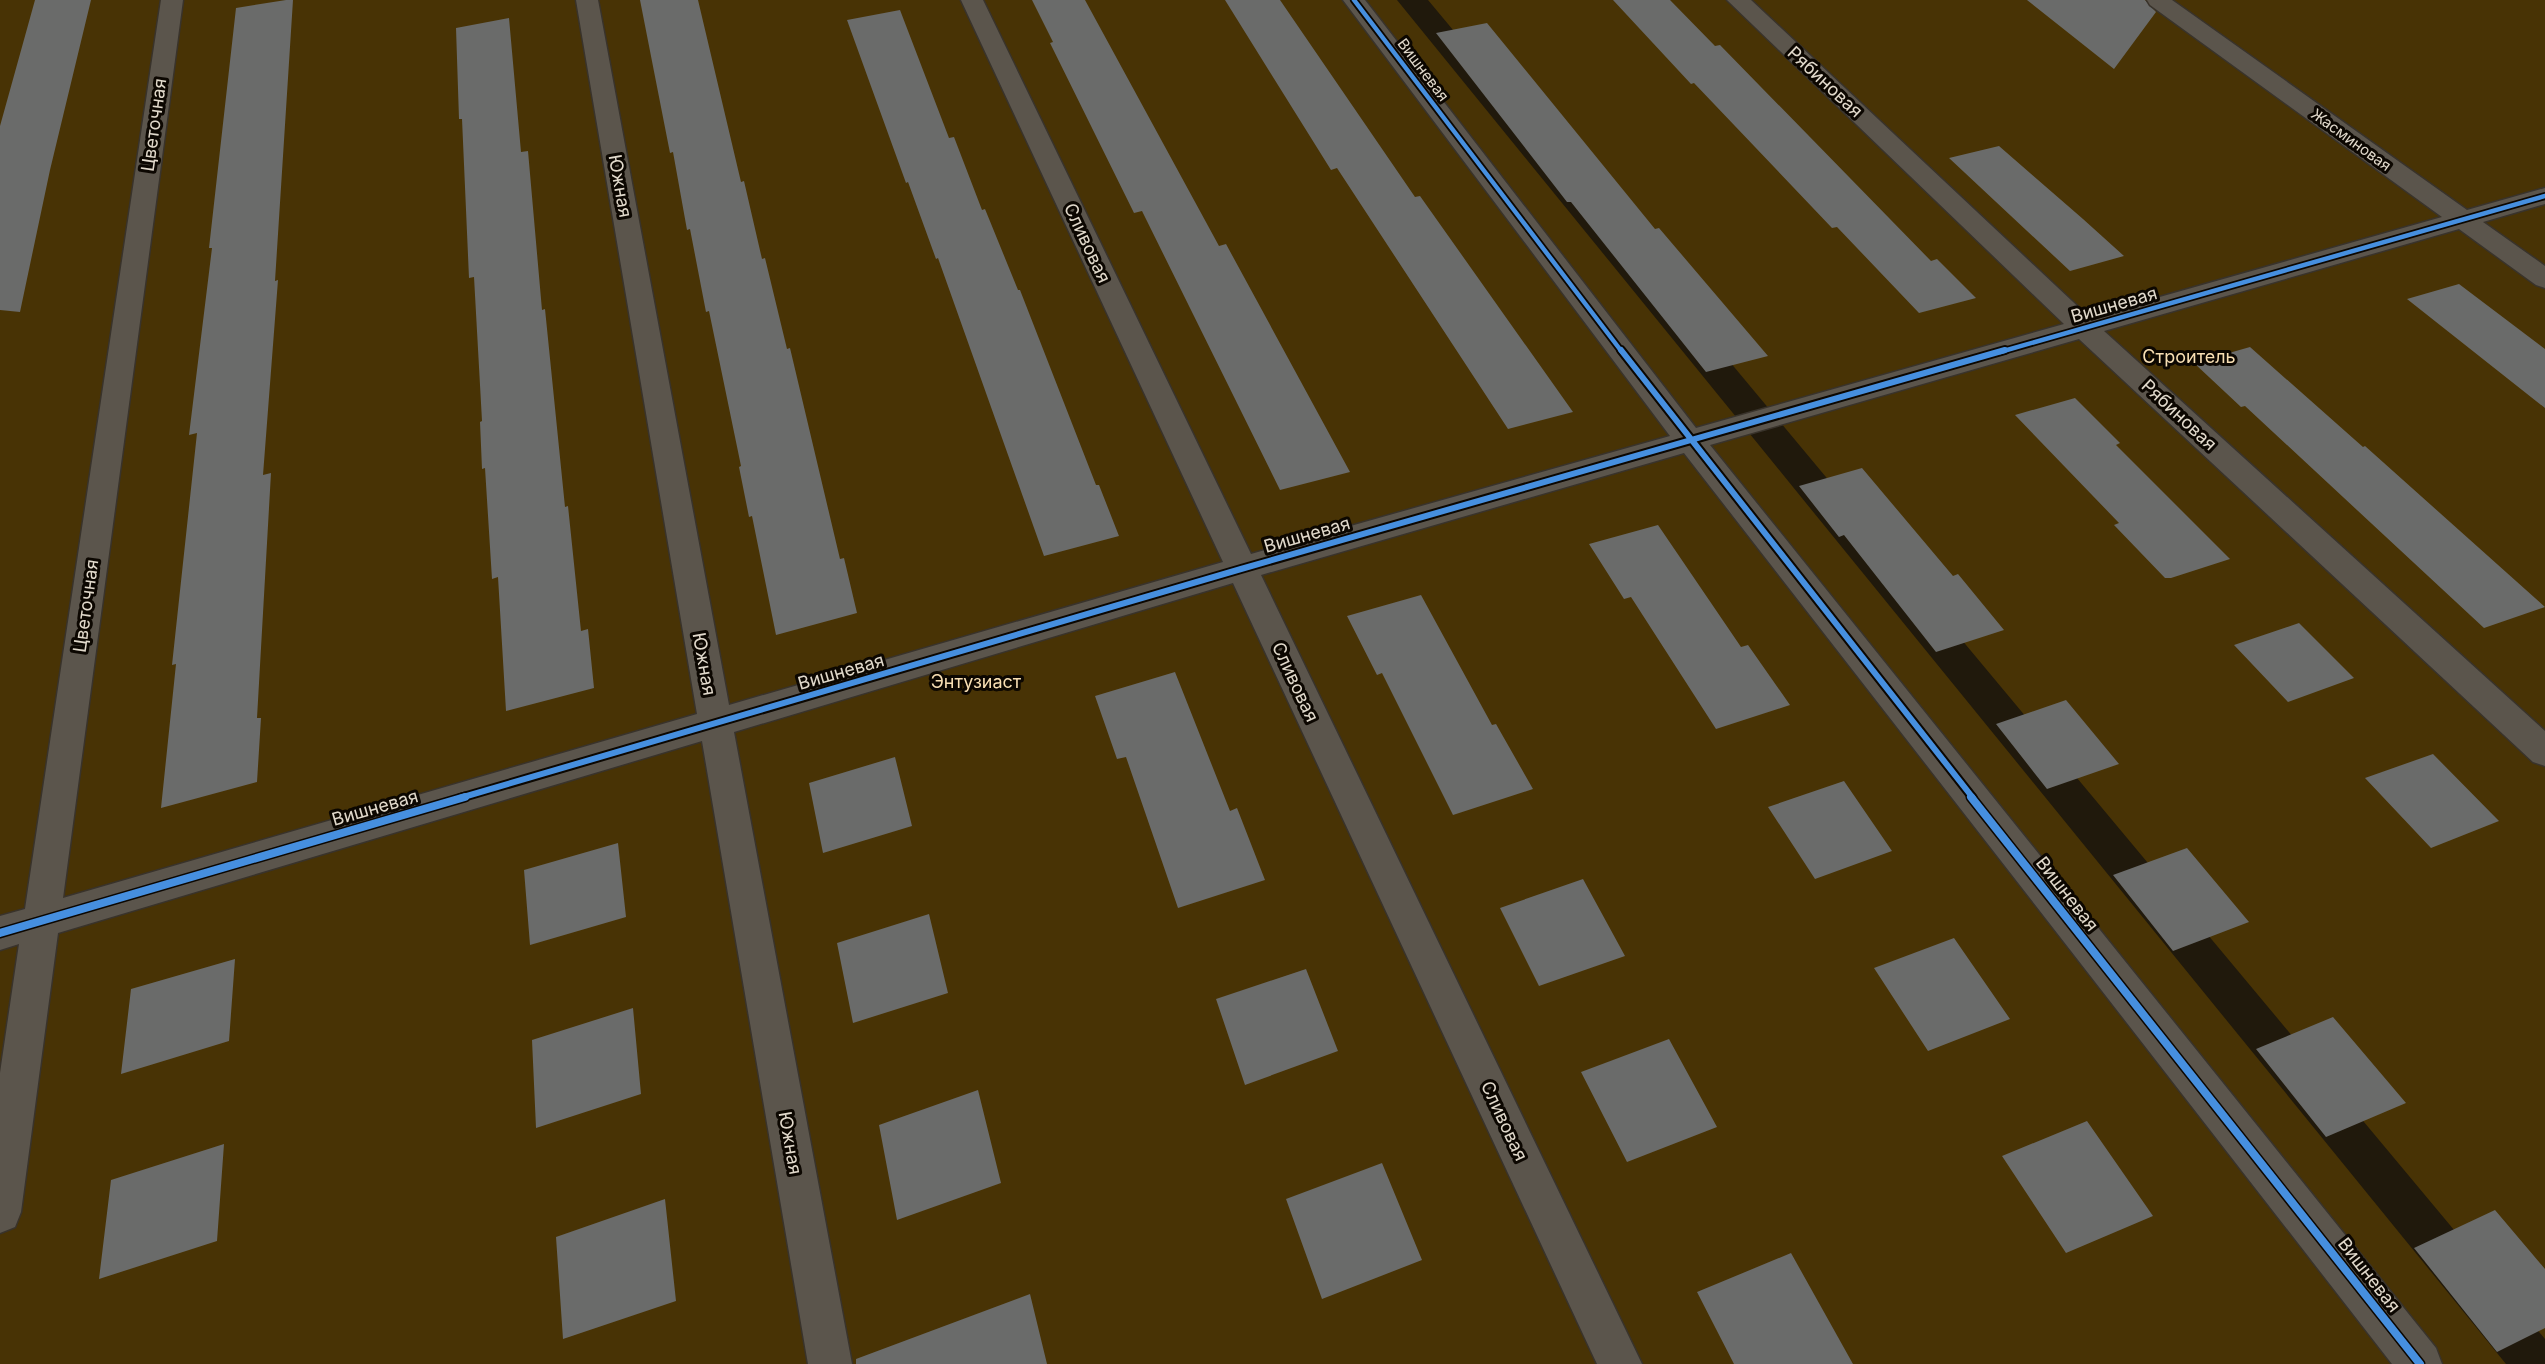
<svg xmlns="http://www.w3.org/2000/svg" width="2545" height="1364" font-family="Inter,sans-serif">
  <style>
    .green { fill: #483305 }
    .building { fill: #6a6b6a }
    .lines { fill: none; stroke-linecap: round; stroke-linejoin: round }
    .street-casing { stroke: #39332b; stroke-width: 3 }
    .street { fill: #5b554c; fill-rule: evenodd }
    .cycleway-far2-casing { stroke: #0c0701; stroke-width: 8 }
    .cycleway-far1-casing { stroke: #0c0701; stroke-width: 10 }
    .cycleway-casing { stroke: #0c0701; stroke-width: 11 }
    .cycleway-far2 { stroke: #468fdf; stroke-width: 4.5 }
    .cycleway-far1 { stroke: #468fdf; stroke-width: 6 }
    .cycleway { stroke: #468fdf; stroke-width: 8 }
    .labels { text-anchor: middle; stroke-width: 6; stroke-linejoin: round; paint-order: stroke }
    .far-street-label { font-size: 15px; fill: #e1d9cb; stroke: #0c0701 }
    .street-label { font-size: 18px; fill: #e1d9cb; stroke: #0c0701 }
    .park-label { font-size: 18px; fill: #f8dfb3; stroke: #0c0701 }
  </style>
  <rect width="100%" height="100%" fill="#20190c"/>
  <!-- green -->
  <path class="green" d="M0 0H1397L2506 1364H0Z
    M1428 0H2545V1339Z"/>
  <!-- building -->
  <path class="building" d="M35 0H91L50 170 20 312 0 310V126Z
    M286 0H293L275 281 278 280 263 475 271 473 257 718H261L257 782 161 808 176 664 172 665 197 433 189 435 212 248H209L236 8Z
    M640 0H698L741 182 744 181 762 259 765 258 787 349 790 348 840 559 844 558 857 613 776 635 752 516 749 517 739 467 741 466 709 311 706 312 690 229 687 230 673 152 670 153Z
    M1032 0H1085L1219 246 1226 244 1350 472 1280 490 1142 211 1134 213 1050 43 1053 42Z
    M1225 0H1280L1415 197 1420 196 1573 412 1508 429 1337 168 1331 170Z
    M1613 0H1670L1715 46 1720 45 1931 261 1937 259 1976 298 1919 313 1837 227 1832 228 1694 83 1691 84Z
    M2027 0H2145L2156 12 2114 69Z
    M900 10 949 138 954 137 982 210 985 209 1018 290H1020L1096 485H1099L1119 536 1044 556 938 258 936 259 908 182 906 183 847 20Z
    M509 18 521 152 528 151 542 310 545 309 565 507 568 506 581 631 588 629 594 688 506 711 498 577 492 579 485 468 482 469 480 422 482 421 474 277 469 278 462 119H459L456 28Z
    M1487 23 1655 229 1659 228 1768 356 1706 372 1571 202H1567L1436 33Z
    M1999 146 2083 219 2124 256 2070 271 1949 158Z
    M2459 284 2545 349V408L2407 299Z
    M2250 347 2363 447 2365 446 2545 607 2484 628 2245 406 2241 407 2194 363Z
    M2075 398 2120 443 2116 445 2230 559 2171 578H2165L2114 525 2119 523 2015 415Z
    M1862 468 1953 576 1958 574 2004 630 1936 652 1844 535 1839 537 1799 486Z
    M1658 525 1741 647 1748 645 1790 705 1716 729 1631 597 1624 599 1589 544Z
    M1421 595 1492 725 1496 724 1533 789 1453 815 1382 673 1377 675 1347 616Z
    M2299 623 2354 678 2288 702 2234 645Z
    M1175 672 1230 811 1237 808 1265 880 1178 908 1126 757 1117 759 1095 696Z
    M2066 700 2119 764 2047 789 1996 724Z
    M2433 754 2499 821 2431 848 2365 778Z
    M895 757 912 826 823 853 809 783Z
    M1844 781 1892 851 1815 879 1768 807Z
    M618 843 626 917 530 945 524 870Z
    M2187 848 2249 922 2173 951 2113 875Z
    M1583 879 1625 956 1539 986 1500 908Z
    M929 914 948 993 853 1023 837 943Z
    M1954 938 2010 1019 1928 1051 1874 968Z
    M235 959 229 1041 121 1074 131 989Z
    M1306 969 1338 1051 1245 1085 1216 999Z
    M633 1008 641 1094 536 1128 532 1040Z
    M2333 1017 2406 1103 2326 1137 2256 1049Z
    M1669 1039 1717 1127 1627 1162 1581 1072Z
    M978 1090 1001 1183 897 1220 879 1125Z
    M2087 1121 2153 1216 2066 1253 2002 1156Z
    M224 1144 217 1241 99 1279 111 1180Z
    M1382 1163 1422 1260 1322 1299 1286 1199Z
    M665 1199 676 1301 563 1339 556 1237Z
    M2495 1210 2545 1269V1328L2497 1352 2414 1248Z
    M1791 1253 1853 1364H1734L1697 1292Z
    M1030 1294 1047 1364H856V1359Z"/>
  <g class="lines">
    <defs>
      <path id="street" d="M161 0H183L63 898 697 714 576 0H598L729 705 1223 562 961 0H983L1251 554 1670 436 1343 0H1365L1696 428 2064 324 1727 0H1751L2089 317 2442 217 2150 5 2147 0H2172L2467 210 2545 188V204L2483 222 2545 266V288L2536 285 2459 229 2104 331 2545 731V766L2533 762 2079 339 1710 445 2436 1348 2442 1364H2392L1684 453 1261 575 1642 1364H1597L1233 583 734 732 852 1364H808L702 741 58 933 21 1212 15 1227 0 1233V1073L19 944 0 950V916L25 909Z"/>
    </defs>
    <!-- street casing -->
    <use href="#street" class="street-casing"/>
    <!-- street -->
    <use href="#street" class="street"/>
    <defs>
      <path id="cycleway-far2" d="M1354 0 1622 352
        M2000 352 2545 196"/>
      <path id="cycleway-far1" d="M1621 350 1973 798
        M460 798 1241 569 2005 350"/>
      <path id="cycleway" d="M1971 797 2420 1364
        M0 933 465 797"/>
    </defs>
    <!-- cycleway-far2 casing -->
    <use href="#cycleway-far2" class="cycleway-far2-casing"/>
    <!-- cycleway-far1 casing -->
    <use href="#cycleway-far1" class="cycleway-far1-casing"/>
    <!-- cycleway casing -->
    <use href="#cycleway" class="cycleway-casing"/>
    <!-- cycleway-far2 -->
    <use href="#cycleway-far2" class="cycleway-far2"/>
    <!-- cycleway-far1 -->
    <use href="#cycleway-far1" class="cycleway-far1"/>
    <!-- cycleway -->
    <use href="#cycleway" class="cycleway"/>
  </g>
  <g class="labels">
    <!-- far-street labels -->
    <g class="far-street-label">
      <text transform="translate(1423 70) rotate(53)" y="5">Вишневая</text>
      <text transform="translate(2351 140) rotate(36)" y="5">Жасминовая</text>
    </g>
    <!-- street labels -->
    <g class="street-label">
      <text transform="translate(1825 82) rotate(43)" y="6">Рябиновая</text>
      <text transform="translate(154 125) rotate(-82)" y="6">Цветочная</text>
      <text transform="translate(620 186) rotate(80)" y="6">Южная</text>
      <text transform="translate(1087 243) rotate(65)" y="6">Сливовая</text>
      <text transform="translate(2114 305) rotate(-16)" y="6">Вишневая</text>
      <text transform="translate(2179 415) rotate(43)" y="6">Рябиновая</text>
      <text transform="translate(1307 535) rotate(-16)" y="6">Вишневая</text>
      <text transform="translate(86 606) rotate(-82)" y="6">Цветочная</text>
      <text transform="translate(704 664) rotate(80)" y="6">Южная</text>
      <text transform="translate(841 672) rotate(-16)" y="6">Вишневая</text>
      <text transform="translate(1295 682) rotate(65)" y="6">Сливовая</text>
      <text transform="translate(375 808) rotate(-16)" y="6">Вишневая</text>
      <text transform="translate(2067 894) rotate(52)" y="6">Вишневая</text>
      <text transform="translate(1504 1121) rotate(65)" y="6">Сливовая</text>
      <text transform="translate(790 1143) rotate(80)" y="6">Южная</text>
      <text transform="translate(2369 1275) rotate(52)" y="6">Вишневая</text>
    </g>
    <!-- park labels -->
    <g class="park-label">
      <text x="2189" y="363">Строитель</text>
      <text x="976" y="688">Энтузиаст</text>
    </g>
  </g>
</svg>
